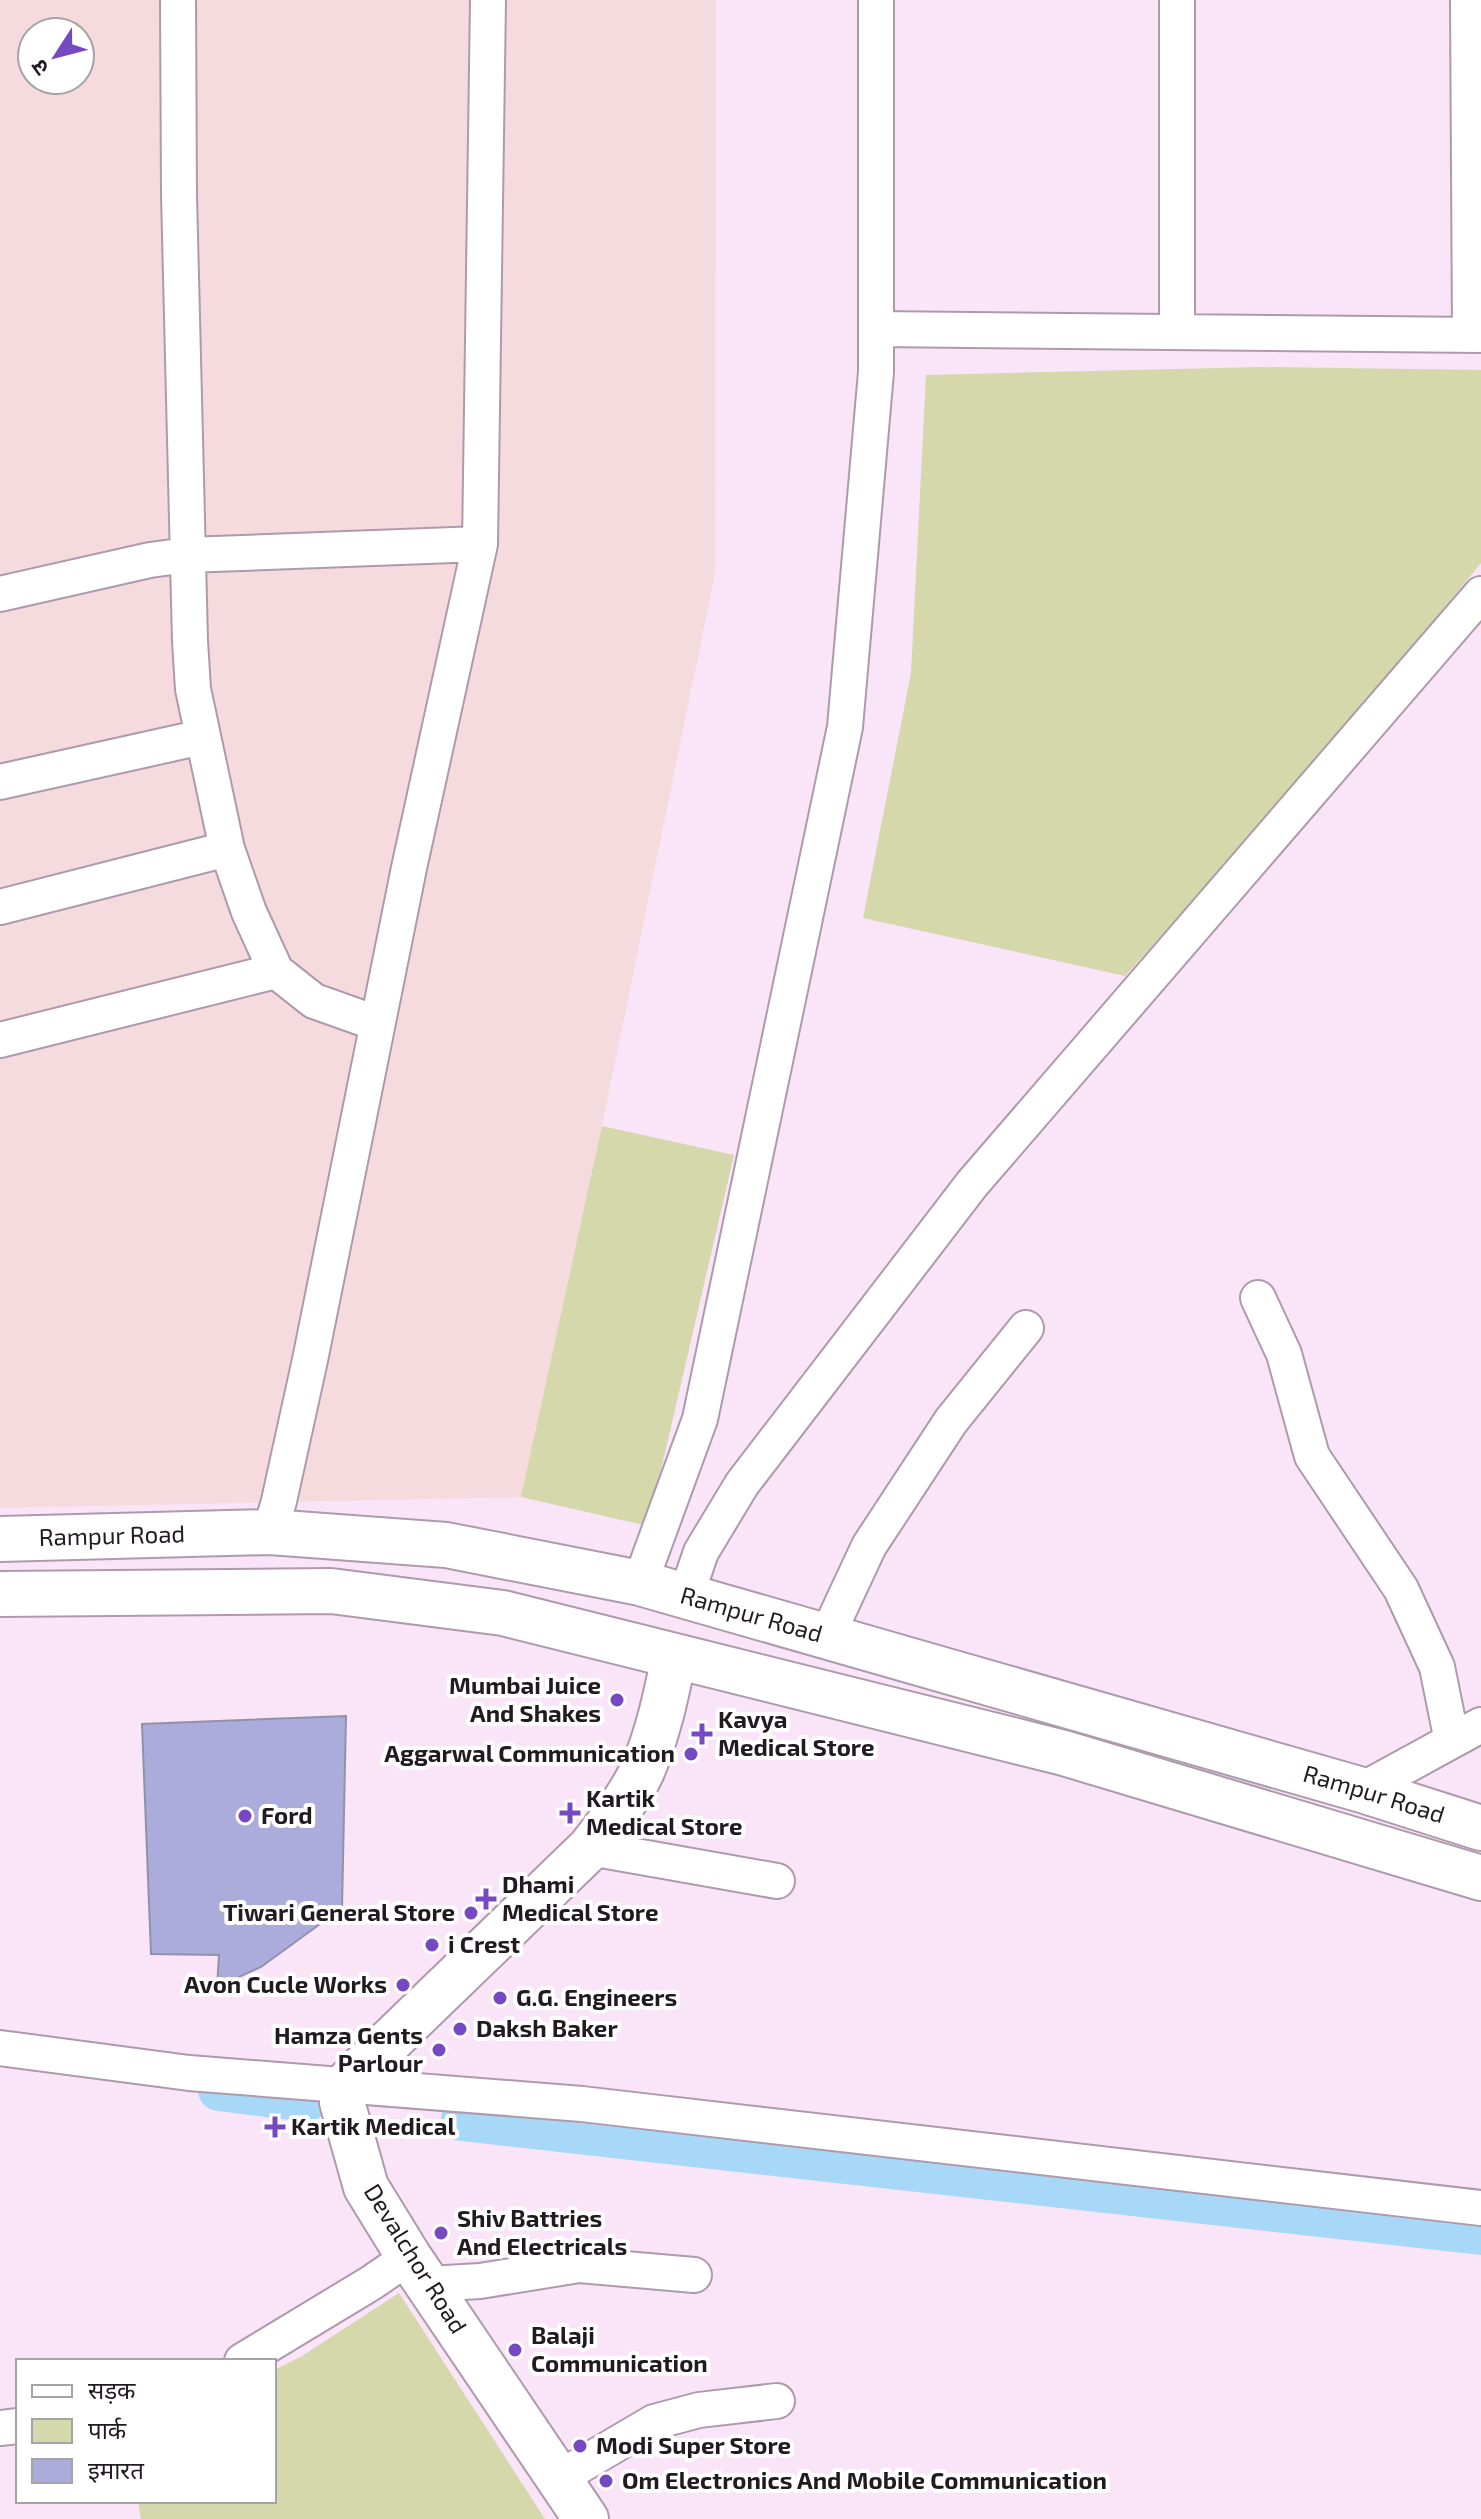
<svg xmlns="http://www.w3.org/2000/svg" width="1481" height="2519" font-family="'Exo 2','Noto Sans Devanagari',sans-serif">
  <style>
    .commercial { fill: #f5dade; fill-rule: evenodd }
    .green { fill: #d4d8aa }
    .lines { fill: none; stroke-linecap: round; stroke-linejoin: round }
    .canal { stroke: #a7d8f8; stroke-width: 42 }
    .building { fill: #acacdc; stroke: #9191a9; stroke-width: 2 }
    .street-casing { stroke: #ae9aad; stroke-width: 38 }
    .secondary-casing { stroke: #ae9aad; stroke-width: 48 }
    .primary-casing { stroke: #ae9aad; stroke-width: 48 }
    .street { stroke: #fff; stroke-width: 34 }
    .secondary { stroke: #fff; stroke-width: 44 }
    .primary { stroke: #fff; stroke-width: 44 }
    .poi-dot { fill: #7648c1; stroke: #fff; stroke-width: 3 }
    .labels { text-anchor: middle; stroke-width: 8; stroke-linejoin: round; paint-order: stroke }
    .street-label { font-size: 24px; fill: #211a21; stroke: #fff }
    .poi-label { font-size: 24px; font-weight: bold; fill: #211a21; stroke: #fff; text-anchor: start }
  </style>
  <rect width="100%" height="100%" fill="#f9e4f8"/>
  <!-- commercial -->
  <path class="commercial" d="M0 0H716L715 573 602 1126 521 1497 0 1508ZM32 32H80V80H32Z"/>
  <!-- green -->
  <path class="green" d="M1261 367 1481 370V563L1309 771 1125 976 863 918 911 673 926 375Z
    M602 1126 734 1155 648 1526 521 1497Z
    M399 2293 545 2519H141L138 2501H274V2370L302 2356Z"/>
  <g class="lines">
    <!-- canal -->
    <path class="canal" d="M219 2090 307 2101
      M462 2120 1481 2234"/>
  </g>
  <!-- building -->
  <path class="building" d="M346 1716 342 1908 261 1967 217 1987 219 1955 151 1954 142 1724Z"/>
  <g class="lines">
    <defs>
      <path id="street" d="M178 0 179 195 190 641 193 689 227 849 249 912 276 971 314 1001 376 1023
        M1468 0 1470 335
        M876 329 1481 335
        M1177 332V0
        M0 594 150 560 187 555 480 544
        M0 782 202 737
        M0 907 227 849
        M0 1040 276 971
        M1258 1298 1284 1354 1312 1456 1401 1589 1437 1667 1452 1741
        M270 1532 279 1501 310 1360 409 868 480 544 488 0
        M640 1583 700 1419 845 727 876 372V0
        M686 1596 701 1552 742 1484 972 1184 1481 594
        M827 1636 869 1546 951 1421 1026 1328
        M1362 1790 1481 1725
        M590 1848 777 1881
        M0 2048 189 2073 582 2104 1481 2208
        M429 2284 480 2281 579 2265 694 2275
        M242 2361 371 2283 409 2257
        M0 2428 18 2426
        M559 2478 654 2422 699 2410 777 2401"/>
      <path id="secondary" d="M586 2519 409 2257 366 2187 342 2102 346 2085 360 2070 590 1848C608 1825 629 1798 642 1771 658 1734 666 1696 674 1657"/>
      <g id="primary">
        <path id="s1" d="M0 1539 270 1532 446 1545 640 1583 1362 1790 1481 1828"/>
        <path d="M0 1594 331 1591 503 1613 1064 1753 1481 1878"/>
      </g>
    </defs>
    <!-- street casing -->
    <use href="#street" class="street-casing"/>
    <!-- secondary casing -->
    <use href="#secondary" class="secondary-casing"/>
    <!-- primary casing -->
    <use href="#primary" class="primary-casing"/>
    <!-- street -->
    <use href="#street" class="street"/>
    <!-- secondary -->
    <use href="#secondary" class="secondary"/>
    <!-- primary -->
    <use href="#primary" class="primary"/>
  </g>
  <!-- markers -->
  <g class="poi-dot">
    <circle cx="617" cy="1700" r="8"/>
    <path d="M698 1722h8v8h8v8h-8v8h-8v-8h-8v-8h8z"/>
    <circle cx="691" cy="1754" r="8"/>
    <path d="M566 1801h8v8h8v8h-8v8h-8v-8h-8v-8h8z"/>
    <circle cx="245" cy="1816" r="8"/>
    <path d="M482 1887h8v8h8v8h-8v8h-8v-8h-8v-8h8z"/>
    <circle cx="471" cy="1913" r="8"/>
    <circle cx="432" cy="1945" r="8"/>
    <circle cx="403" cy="1985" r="8"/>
    <circle cx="500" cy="1998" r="8"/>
    <circle cx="460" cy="2029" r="8"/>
    <circle cx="439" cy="2050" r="8"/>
    <path d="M271 2115h8v8h8v8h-8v8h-8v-8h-8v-8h8z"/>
    <circle cx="441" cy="2233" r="8"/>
    <circle cx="515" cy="2350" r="8"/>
    <circle cx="580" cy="2446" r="8"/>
    <circle cx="606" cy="2481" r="8"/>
  </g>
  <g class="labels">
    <!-- street labels -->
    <g class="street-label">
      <text dy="8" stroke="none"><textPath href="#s1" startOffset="112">Rampur Road</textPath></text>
      <text dy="8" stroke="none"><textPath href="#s1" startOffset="760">Rampur Road</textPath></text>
      <text dy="8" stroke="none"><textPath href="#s1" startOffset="1408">Rampur Road</textPath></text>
      <text transform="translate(415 2259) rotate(58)" y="8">Devalchor Road</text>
    </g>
    <!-- poi labels -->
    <g class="poi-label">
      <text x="601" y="1694" text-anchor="end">Mumbai Juice<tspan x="601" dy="28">And Shakes</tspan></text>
      <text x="718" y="1728">Kavya<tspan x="718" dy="28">Medical Store</tspan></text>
      <text x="675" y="1762" text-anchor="end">Aggarwal Communication</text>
      <text x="586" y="1807">Kartik<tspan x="586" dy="28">Medical Store</tspan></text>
      <text x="261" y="1824">Ford</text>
      <text x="502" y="1893">Dhami<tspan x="502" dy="28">Medical Store</tspan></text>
      <text x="455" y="1921" text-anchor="end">Tiwari General Store</text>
      <text x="448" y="1953">i Crest</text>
      <text x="387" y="1993" text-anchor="end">Avon Cucle Works</text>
      <text x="516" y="2006">G.G. Engineers</text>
      <text x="476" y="2037">Daksh Baker</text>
      <text x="423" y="2044" text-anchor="end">Hamza Gents<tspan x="423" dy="28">Parlour</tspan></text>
      <text x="291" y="2135">Kartik Medical</text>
      <text x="457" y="2227">Shiv Battries<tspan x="457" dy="28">And Electricals</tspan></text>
      <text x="531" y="2344">Balaji<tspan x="531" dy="28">Communication</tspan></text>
      <text x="596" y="2454">Modi Super Store</text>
      <text x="622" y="2489">Om Electronics And Mobile Communication</text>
    </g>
  </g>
  <!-- legend -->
  <rect x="16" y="2359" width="260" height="144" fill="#ffffff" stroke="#a6a3a6" stroke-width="2"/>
  <rect x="32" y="2385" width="40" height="12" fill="#ffffff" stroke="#a6a3a6" stroke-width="2"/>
  <text x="88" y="2399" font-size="24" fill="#211a21">सड़क</text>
  <rect x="32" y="2419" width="40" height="24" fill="#d4d8aa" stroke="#a6a3a6" stroke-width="2"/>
  <text x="88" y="2439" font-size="24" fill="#211a21">पार्क</text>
  <rect x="32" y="2459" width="40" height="24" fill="#acacdc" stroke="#a6a3a6" stroke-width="2"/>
  <text x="88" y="2479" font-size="24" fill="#211a21">इमारत</text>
  <!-- north arrow -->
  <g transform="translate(56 56) rotate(234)"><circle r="38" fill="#ffffff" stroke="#a6a3a6" stroke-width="2"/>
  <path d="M0-6L14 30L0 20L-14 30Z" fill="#7648c1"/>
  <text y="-12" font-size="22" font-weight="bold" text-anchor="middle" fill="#211a21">उ</text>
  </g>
</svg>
